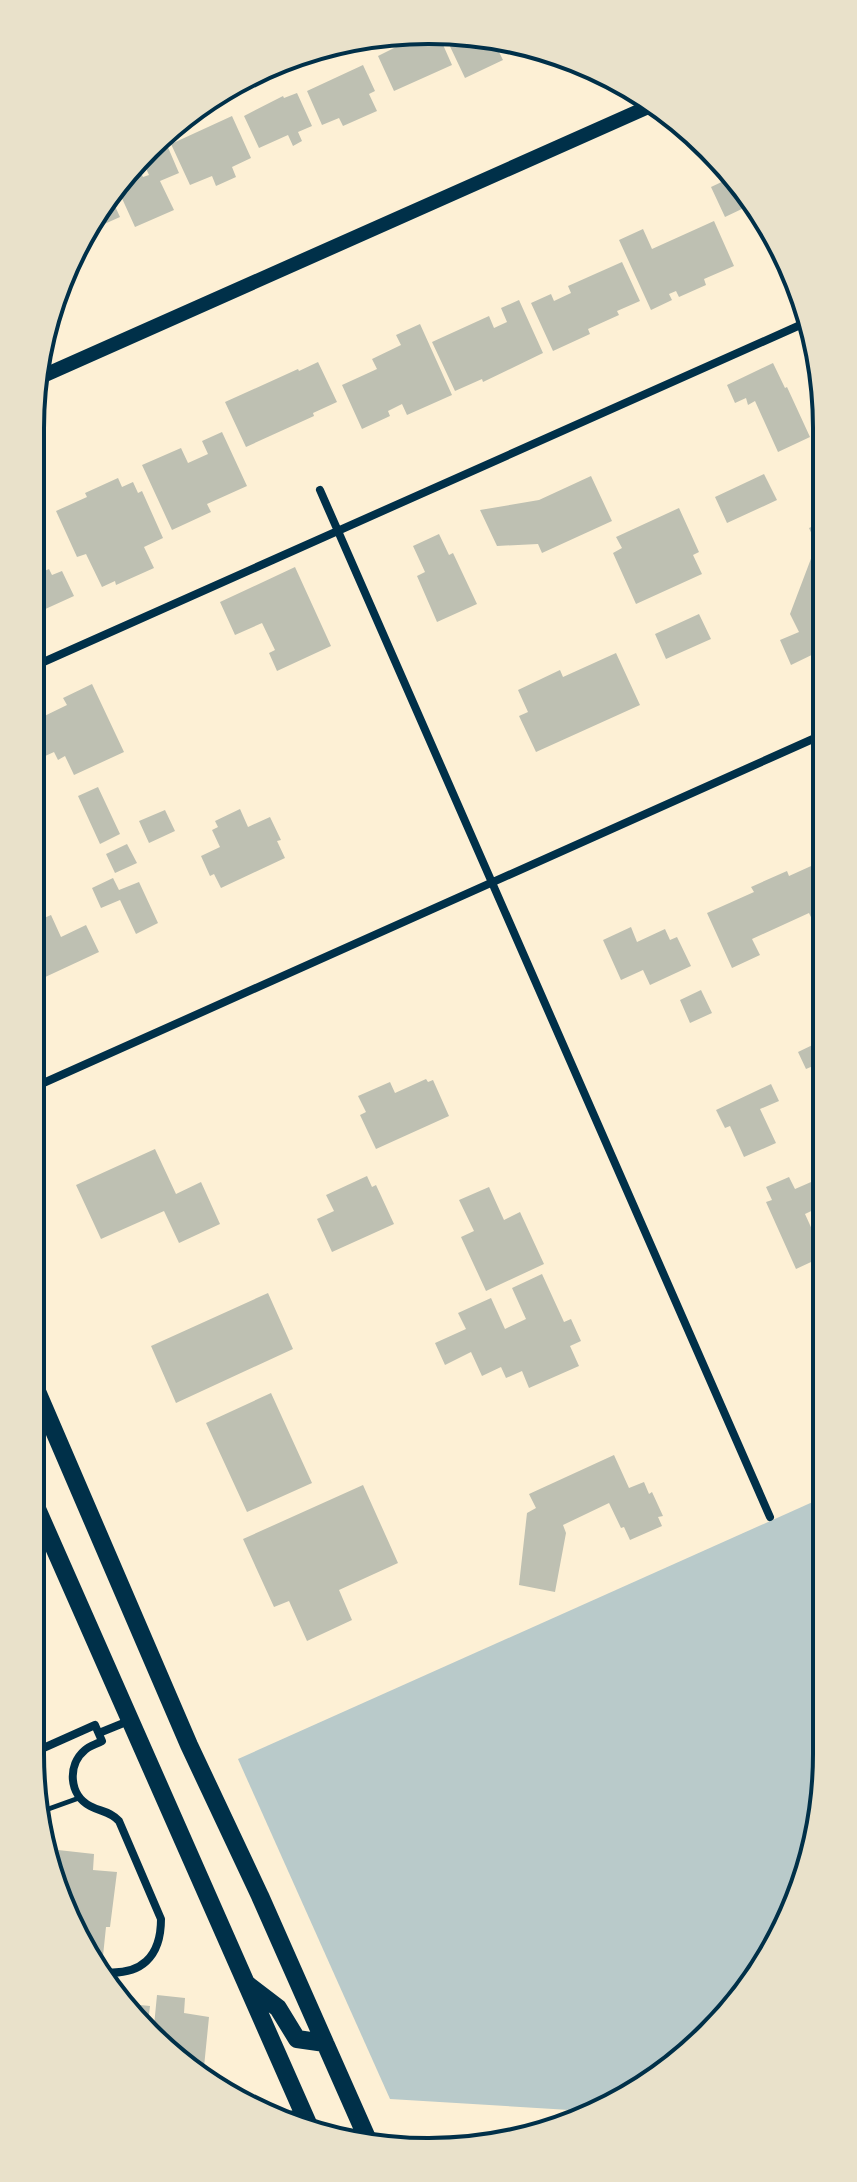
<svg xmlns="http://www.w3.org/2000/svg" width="857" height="2182" font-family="'Nunito Sans',sans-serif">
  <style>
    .green { fill: #b9caca }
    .building { fill: #bec0b2 }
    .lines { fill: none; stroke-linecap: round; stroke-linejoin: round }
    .service { stroke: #003049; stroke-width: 5 }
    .minor { stroke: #003049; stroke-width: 8 }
    .tertiary { stroke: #003049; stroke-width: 14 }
    .primary { stroke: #003049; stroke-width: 18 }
    .rim { fill: none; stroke: #003049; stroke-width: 4 }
  </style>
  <rect width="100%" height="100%" fill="#fdf0d5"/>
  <!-- green -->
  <path class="green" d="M826 1496 827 1753 813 1857 745 1996 649 2085 586 2111 390 2099 238 1759Z"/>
  <!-- building -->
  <path class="building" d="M418 36 422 38 426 37 440 38 452 65 394 91 378 56Z
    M446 38 505 42 496 46 503 60 465 78Z
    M363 65 375 91 369 94 377 111 343 126 339 118 322 125 307 91Z
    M297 93 312 126 298 132 302 141 293 146 288 135 259 148 244 116 283 96 284 98Z
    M232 116 251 158 232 167 236 177 216 186 212 176 190 185 171 144Z
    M167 145 179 173 160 181 174 210 135 227 115 183 140 171 143 177 149 175 142 160 149 153Z
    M733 172 758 211 749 216 746 207 725 217 711 187 728 179 727 175Z
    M109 193 120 217 91 230Z
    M714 221 734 266 704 279 706 285 679 297 676 291 669 294 672 300 651 310 619 240 643 229 652 249Z
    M622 262 640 301 617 311 619 315 588 329 590 334 553 351 531 303 551 294 554 301 571 293 568 286Z
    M519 300 543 353 483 382 482 379 455 391 432 342 489 316 494 328 507 322 501 308Z
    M420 324 452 395 407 415 402 404 388 411 390 416 362 429 342 385 377 369 372 359 401 345 396 335Z
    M318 362 337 402 313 413 314 416 246 447 225 402 298 369 299 371Z
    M773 363 785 388 787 387 810 437 778 452 755 401 748 405 746 398 735 403 727 385Z
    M222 432 247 486 207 504 211 512 172 530 142 465 181 448 188 463 208 454 202 441Z
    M764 474 777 500 727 523 715 497Z
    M591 476 612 521 542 553 538 544 497 546 480 510 539 500Z
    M118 478 122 487 133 482 138 493 142 491 163 538 144 547 154 568 116 585 115 581 102 587 86 554 77 557 56 511 87 497 85 493Z
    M679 508 699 552 693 555 702 574 636 604 613 553 622 548 616 537Z
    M824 521V649L791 665 780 640 799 632 790 614 812 556 820 552 809 528Z
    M439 534 449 555 453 553 477 604 437 622 417 576 425 572 413 546Z
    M295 567 331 646 277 671 269 653 275 650 262 623 235 635 220 602Z
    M49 569 52 575 62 571 74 596 30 616V577Z
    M699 614 711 639 666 659 655 634Z
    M616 653 640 705 536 752 519 716 528 712 518 690 560 670 563 677Z
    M92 684 124 752 74 775 65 756 58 760 54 752 43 757 30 728V723L67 705 63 698Z
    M98 787 120 834 100 844 78 796Z
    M240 809 248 827 270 817 281 840 277 841 285 858 221 888 214 874 210 876 201 856 220 847 212 830 218 827 215 821Z
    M165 810 175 831 149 843 139 821Z
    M127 844 137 863 115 873 106 854Z
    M820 862 825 872V931L819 934 809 913 752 939 760 955 732 968 707 913 754 892 751 887 787 871 789 876Z
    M113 878 119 890 139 882 158 923 136 934 120 900 101 908 92 888Z
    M51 915 61 937 86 925 99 952 41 979 30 955V924Z
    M631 927 637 942 665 929 670 940 677 937 691 966 650 985 643 970 621 980 603 940Z
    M701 990 712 1013 690 1023 680 1000Z
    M30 1021 41 1044 30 1049Z
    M825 1039V1061L806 1069 798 1052Z
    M426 1079 428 1082 433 1080 449 1116 376 1149 360 1115 366 1112 358 1096 390 1082 395 1093Z
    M771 1084 779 1101 760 1109 776 1143 744 1157 730 1126 725 1128 716 1110Z
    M155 1149 176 1194 201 1182 220 1224 179 1243 164 1211 101 1239 76 1185Z
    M367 1176 372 1187 376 1185 394 1224 332 1252 317 1219 334 1211 326 1195Z
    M789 1177 795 1189 818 1179 826 1196V1204L805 1214 824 1256 796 1269 766 1202 772 1200 766 1187Z
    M489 1187 504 1220 520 1212 544 1264 486 1291 461 1237 474 1231 459 1200Z
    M542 1274 564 1322 571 1319 581 1341 570 1346 579 1366 529 1388 522 1371 506 1378 501 1367 482 1376 471 1352 445 1365 435 1343 466 1329 458 1313 491 1298 505 1329 526 1319 512 1288Z
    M268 1293 293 1349 176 1403 151 1346Z
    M271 1393 312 1483 247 1512 206 1423Z
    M826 1401V1424L821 1426 813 1407Z
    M614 1455 629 1488 644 1482 649 1494 652 1492 663 1516 658 1517 662 1526 630 1540 624 1527 621 1528 609 1503 563 1525 566 1533 555 1592 519 1585 527 1513 536 1508 529 1494Z
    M363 1485 398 1563 339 1590 352 1620 307 1641 289 1601 274 1607 243 1539Z
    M58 1850 94 1854 93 1870 117 1872 110 1927H106L103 1956 93 1955 54 1887Z
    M157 1995 185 1998 184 2013 209 2017 203 2077 153 2036Z
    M121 2003 150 2006 147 2031 129 2016Z"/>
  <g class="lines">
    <!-- service -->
    <path class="service" d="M40 1812 79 1798
      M280 2116 297 2112"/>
    <!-- minor -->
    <path class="minor" d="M320 490 770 1517
      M30 668 807 322
      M30 1089 824 734
      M30 1620C37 1637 38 1651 30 1667
      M99 1733 131 1720
      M30 1754 95 1725 102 1741C97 1744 89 1746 85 1750 67 1765 69 1795 90 1806 101 1812 110 1811 119 1821L161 1919C161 1957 141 1976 103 1972"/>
    <!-- tertiary -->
    <path class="tertiary" d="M36 379 657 103"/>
    <!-- primary -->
    <path class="primary" d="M30 1375 189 1745 260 1896 371 2147
      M30 1493 309 2126
      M248 1985 278 2008 297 2039 325 2043"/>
  </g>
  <!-- crop -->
  <path d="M0 0H857V2182H0ZM428 44H429A384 384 0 0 1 813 428V1754A384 384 0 0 1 429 2138H428A384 384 0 0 1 44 1754V428A384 384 0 0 1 428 44Z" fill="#e9e1ca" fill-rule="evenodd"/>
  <path class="rim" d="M428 44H429A384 384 0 0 1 813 428V1754A384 384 0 0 1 429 2138H428A384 384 0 0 1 44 1754V428A384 384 0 0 1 428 44Z"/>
</svg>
